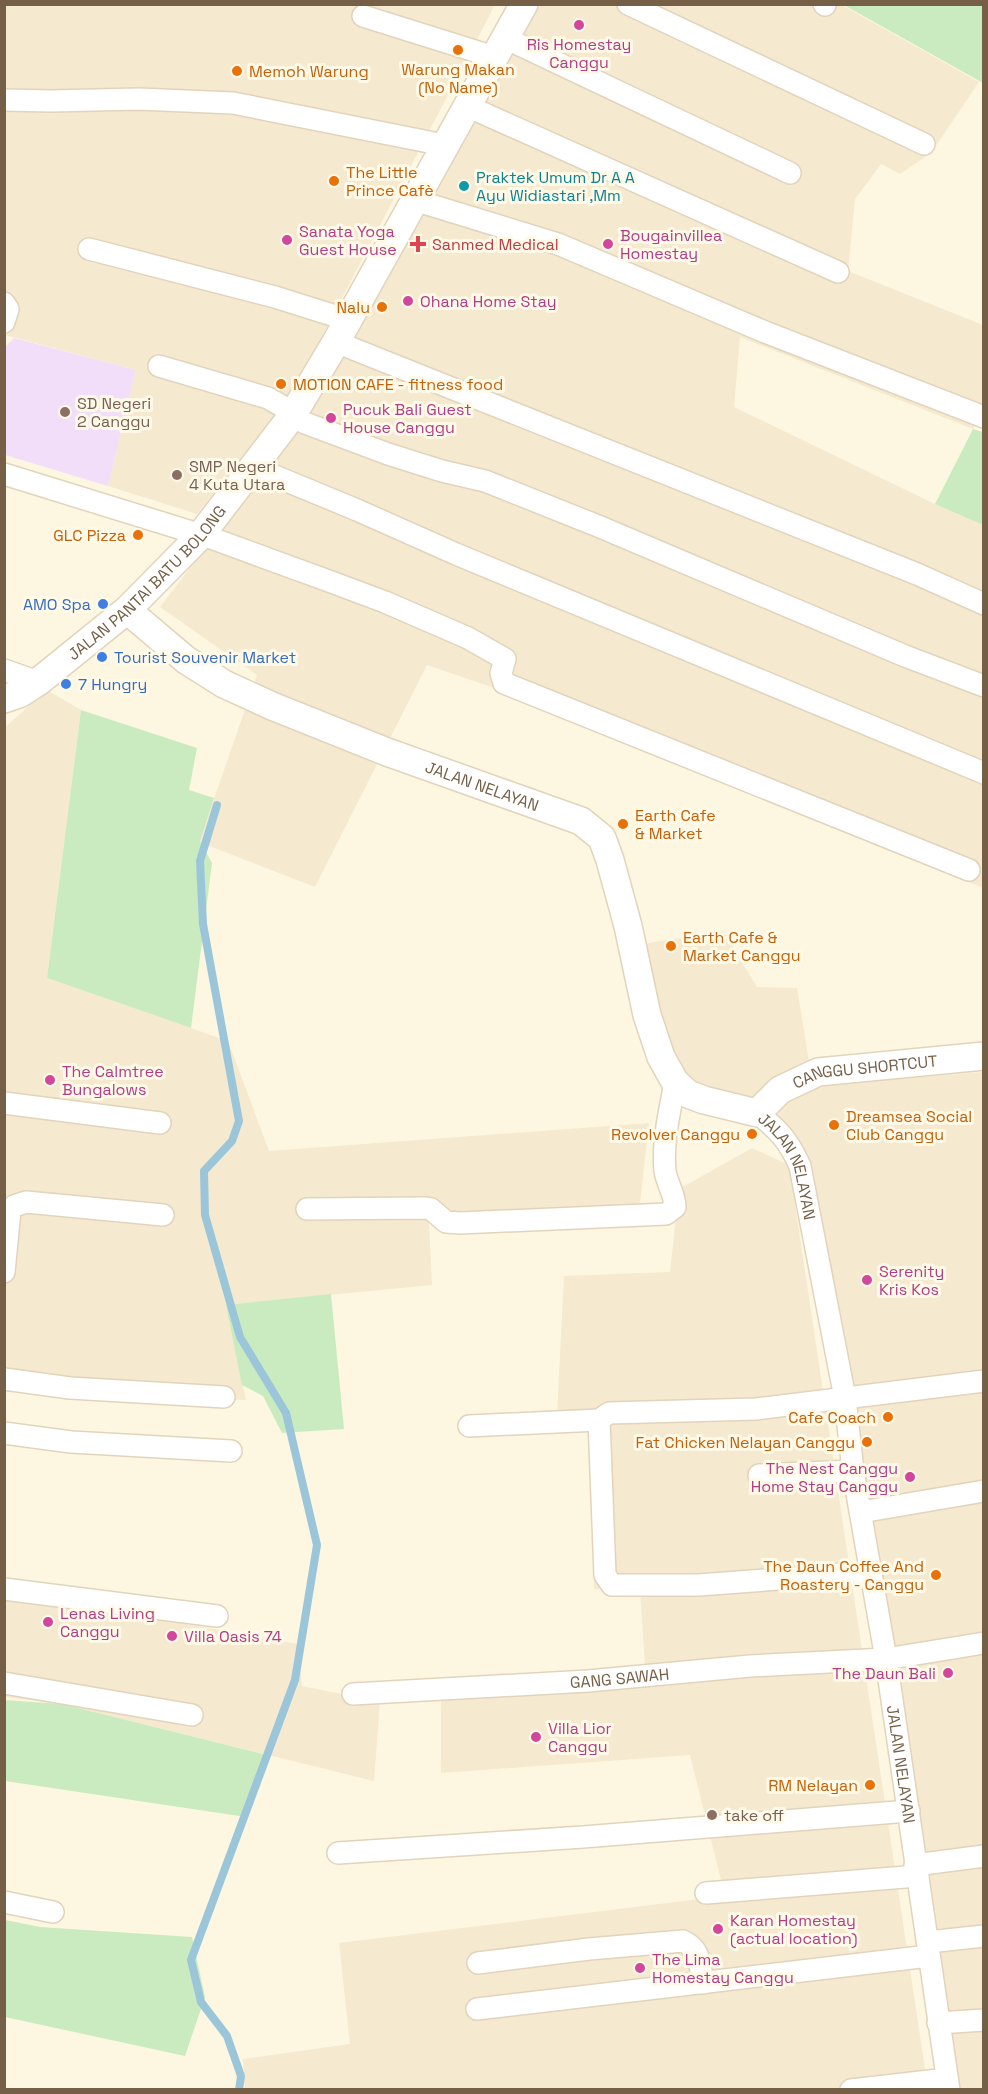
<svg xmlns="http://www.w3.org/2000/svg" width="988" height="2094" font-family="'Space Grotesk',sans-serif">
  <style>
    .residential { fill: #f5e9cf }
    .education { fill: #f3def9 }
    .green { fill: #caebbf }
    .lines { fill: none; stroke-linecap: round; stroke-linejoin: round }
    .stream { stroke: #9bc6d9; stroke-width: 8 }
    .minor-casing { stroke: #e2d4bc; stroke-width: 24 }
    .tertiary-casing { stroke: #e2d4bc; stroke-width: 30 }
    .minor { stroke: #fff; stroke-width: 21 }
    .tertiary { stroke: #fff; stroke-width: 27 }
    .hotel-dot { fill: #d1479c; stroke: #fffae8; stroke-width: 2 }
    .food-dot { fill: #e8710a; stroke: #fffae8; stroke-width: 2 }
    .culture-dot { fill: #0f9aa8; stroke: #fffae8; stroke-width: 2 }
    .health-dot { fill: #e0444e; stroke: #fffae8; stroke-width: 2 }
    .education-dot { fill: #8d6e63; stroke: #fffae8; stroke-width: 2 }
    .shop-dot { fill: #3f7fe0; stroke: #fffae8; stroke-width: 2 }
    .labels { text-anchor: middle; stroke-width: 6; stroke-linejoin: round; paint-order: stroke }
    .hotel-label { font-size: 16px; fill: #b23c85; stroke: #fffae8; text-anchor: start }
    .food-label { font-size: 16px; fill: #c56008; stroke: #fffae8; text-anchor: end }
    .culture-label { font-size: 16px; fill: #0d838f; stroke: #fffae8; text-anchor: start }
    .health-label { font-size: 16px; fill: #be3a42; stroke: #fffae8; text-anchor: start }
    .education-label { font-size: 16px; fill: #785e54; stroke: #fffae8; text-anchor: start }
    .street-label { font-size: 16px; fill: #755f47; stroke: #fffae8 }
    .shop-label { font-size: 16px; fill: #366cbe; stroke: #fffae8; text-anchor: start }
  </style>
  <rect width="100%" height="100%" fill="#fdf7e1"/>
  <!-- residential -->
  <path class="residential" d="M4 5H495L286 405 197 514 108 486 136 370 5 335Z
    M531 5H842L979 82 931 153 900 174 881 164 855 199 848 271 983 325V402L973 429 740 337 734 407 935 504 983 525V888L681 764 626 733 427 665 315 887 199 842 257 675 160 607 292 436Z
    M47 690 81 710 47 978 228 1041 269 1151 649 1123 639 1211 429 1223 432 1285 226 1305 246 1400 5 1388 4 728Z
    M723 931 757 987 797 988 813 1086 983 1072V2089H950L808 1163 785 1123 677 1077 630 946Z
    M752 1148 789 1165 928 2089 245 2090 243 2059 350 2044 339 1943 725 1896 690 1755 441 1773V1686L645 1664 640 1590 594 1589 589 1423 557 1415 564 1276 670 1272 679 1189Z
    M4 1592 298 1644 302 1686 380 1702 374 1781 62 1704 5 1697Z"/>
  <!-- education -->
  <path class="education" d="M14 338 136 370 108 486 5 455V347Z"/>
  <!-- green -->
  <path class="green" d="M842 4H977L983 7V83Z
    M973 429 983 432V525L935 504Z
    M81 710 197 748 189 790 214 798 200 841 212 863 191 1028 47 978Z
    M331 1294 344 1429 282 1433 263 1396 242 1385 226 1305Z
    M5 1700 62 1704 267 1755 246 1817 5 1781Z
    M5 1920 40 1927 192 1937 205 1997 185 2056 5 2017Z"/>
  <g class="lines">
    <!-- stream -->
    <path class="stream" d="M217 805 200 861 203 924 239 1121 232 1141 204 1171 205 1215 240 1337 286 1413 317 1545 295 1680 191 1960 201 2002 227 2036 241 2076 239 2090"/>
    <defs>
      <g id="minor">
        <path d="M628 4 924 144"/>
        <path d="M824 4 825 5"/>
        <path d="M363 16 494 57"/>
        <path d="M505 38 790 173"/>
        <path d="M4 100 51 101 139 99 233 103 444 145"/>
        <path d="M467 106 838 272"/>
        <path d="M414 200 558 244 765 332 984 417"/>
        <path d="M89 249 275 297 348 320"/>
        <path d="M4 303 8 309 4 322"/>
        <path d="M336 342 917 574 984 604"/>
        <path d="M159 366 268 398 294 413"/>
        <path d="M292 416 305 423 388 454 442 471 485 481 598 526 905 656 984 686"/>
        <path d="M253 467 357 510 456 554 984 773"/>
        <path d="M4 474 211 538 326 580 385 602 468 638 505 659 501 673 504 683 969 870"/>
        <path d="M4 670 38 682"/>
        <path d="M4 1103 160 1123"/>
        <path id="s1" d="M757 1113C779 1130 788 1140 800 1166L845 1398 853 1471 886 1659 949 2090"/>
        <path d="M307 1209 424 1208 431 1209 446 1222 460 1223 666 1214 675 1207C675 1194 667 1184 665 1171 662 1141 670 1111 675 1082"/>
        <path d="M4 1272 10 1211 14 1206 26 1202 163 1215"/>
        <path d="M4 1379 70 1388 224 1397"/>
        <path d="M599 1420 605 1575 612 1585H699L872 1572"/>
        <path d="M469 1426 599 1420 609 1413 756 1409 984 1381"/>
        <path d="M4 1433 71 1442 231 1451"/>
        <path d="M759 1475 853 1471"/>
        <path d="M861 1512 984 1491"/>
        <path d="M4 1589 217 1616"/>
        <path d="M4 1683 192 1715"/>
        <path id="s2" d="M353 1694 588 1681 750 1666 886 1659 984 1643"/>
        <path d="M338 1853 583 1837 909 1811"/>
        <path d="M915 1865 984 1856"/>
        <path d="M706 1893 918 1876"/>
        <path d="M4 1902 53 1912"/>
        <path d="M928 1942 984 1936"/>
        <path d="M478 1963 589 1949 683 1941C702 1950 699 1965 703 1983"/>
        <path d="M477 2009 929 1956"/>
        <path d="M938 2023 984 2020"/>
        <path d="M851 2090 947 2079"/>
      </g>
      <g id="tertiary">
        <path id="s3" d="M127 610 186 660 224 684 272 706 387 752 581 821 602 838 610 860 628 926 647 1015 661 1057 675 1082 688 1094 704 1100 757 1113 780 1090 818 1072 984 1056"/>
        <path id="s4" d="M4 699 21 693 38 682 127 610 200 536 292 416 336 342 524 4"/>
      </g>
    </defs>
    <!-- minor casing -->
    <use href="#minor" class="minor-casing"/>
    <!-- tertiary casing -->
    <use href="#tertiary" class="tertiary-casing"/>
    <!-- minor -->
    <use href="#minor" class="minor"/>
    <!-- tertiary -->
    <use href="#tertiary" class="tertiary"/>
  </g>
  <!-- markers -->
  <g class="hotel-dot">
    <circle cx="579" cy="25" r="6"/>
    <circle cx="287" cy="240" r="6"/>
    <circle cx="608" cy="244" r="6"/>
    <circle cx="408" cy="301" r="6"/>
    <circle cx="331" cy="418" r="6"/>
    <circle cx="50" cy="1080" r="6"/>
    <circle cx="867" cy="1280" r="6"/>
    <circle cx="910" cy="1477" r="6"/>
    <circle cx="48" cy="1622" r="6"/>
    <circle cx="172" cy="1636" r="6"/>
    <circle cx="948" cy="1673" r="6"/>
    <circle cx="536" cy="1737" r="6"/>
    <circle cx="718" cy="1929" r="6"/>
    <circle cx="640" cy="1968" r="6"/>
  </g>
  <g class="food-dot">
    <circle cx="458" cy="50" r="6"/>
    <circle cx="237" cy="71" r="6"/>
    <circle cx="334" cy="181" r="6"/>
    <circle cx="382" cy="307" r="6"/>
    <circle cx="281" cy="384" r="6"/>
    <circle cx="138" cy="535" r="6"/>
    <circle cx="623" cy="824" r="6"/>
    <circle cx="671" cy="946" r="6"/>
    <circle cx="834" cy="1125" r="6"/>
    <circle cx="752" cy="1134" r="6"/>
    <circle cx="888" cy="1417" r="6"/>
    <circle cx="867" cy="1442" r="6"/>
    <circle cx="936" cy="1575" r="6"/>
    <circle cx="870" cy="1785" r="6"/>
  </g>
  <circle class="culture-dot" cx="464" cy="186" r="6"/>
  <path class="health-dot" d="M415 235h6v6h6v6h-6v6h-6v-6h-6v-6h6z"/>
  <g class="education-dot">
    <circle cx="65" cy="412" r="6"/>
    <circle cx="177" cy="475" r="6"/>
    <circle cx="712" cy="1815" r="6"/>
  </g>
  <g class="shop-dot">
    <circle cx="103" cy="604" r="6"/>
    <circle cx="102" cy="657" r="6"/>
    <circle cx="66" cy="684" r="6"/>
  </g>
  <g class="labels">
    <!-- hotel labels -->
    <g class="hotel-label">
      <text x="579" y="50" text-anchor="middle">Ris Homestay<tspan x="579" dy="18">Canggu</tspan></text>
      <text x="299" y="237">Sanata Yoga<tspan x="299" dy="18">Guest House</tspan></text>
      <text x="620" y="241">Bougainvillea<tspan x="620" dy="18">Homestay</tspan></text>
      <text x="420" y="307">Ohana Home Stay</text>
      <text x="343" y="415">Pucuk Bali Guest<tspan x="343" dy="18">House Canggu</tspan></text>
      <text x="62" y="1077">The Calmtree<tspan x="62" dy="18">Bungalows</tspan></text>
      <text x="879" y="1277">Serenity<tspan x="879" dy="18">Kris Kos</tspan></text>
      <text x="898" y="1474" text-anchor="end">The Nest Canggu<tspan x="898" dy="18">Home Stay Canggu</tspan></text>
      <text x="60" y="1619">Lenas Living<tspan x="60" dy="18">Canggu</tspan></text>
      <text x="184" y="1642">Villa Oasis 74</text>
      <text x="936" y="1679" text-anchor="end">The Daun Bali</text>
      <text x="548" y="1734">Villa Lior<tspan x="548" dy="18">Canggu</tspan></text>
      <text x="730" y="1926">Karan Homestay<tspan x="730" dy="18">(actual location)</tspan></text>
      <text x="652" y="1965">The Lima<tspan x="652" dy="18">Homestay Canggu</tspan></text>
    </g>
    <!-- food labels -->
    <g class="food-label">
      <text x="458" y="75" text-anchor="middle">Warung Makan<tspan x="458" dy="18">(No Name)</tspan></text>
      <text x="249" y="77" text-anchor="start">Memoh Warung</text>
      <text x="346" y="178" text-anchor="start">The Little<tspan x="346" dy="18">Prince Cafè</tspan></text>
      <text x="370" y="313">Nalu</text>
      <text x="293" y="390" text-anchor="start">MOTION CAFE - fitness food</text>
      <text x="126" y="541">GLC Pizza</text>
      <text x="635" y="821" text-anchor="start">Earth Cafe<tspan x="635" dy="18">&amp; Market</tspan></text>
      <text x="683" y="943" text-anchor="start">Earth Cafe &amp;<tspan x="683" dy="18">Market Canggu</tspan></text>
      <text x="846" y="1122" text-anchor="start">Dreamsea Social<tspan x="846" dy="18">Club Canggu</tspan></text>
      <text x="740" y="1140">Revolver Canggu</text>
      <text x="876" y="1423">Cafe Coach</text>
      <text x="855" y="1448">Fat Chicken Nelayan Canggu</text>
      <text x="924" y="1572">The Daun Coffee And<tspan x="924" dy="18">Roastery - Canggu</tspan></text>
      <text x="858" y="1791">RM Nelayan</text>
    </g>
    <!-- culture labels -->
    <g class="culture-label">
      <text x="476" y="183">Praktek Umum Dr A A<tspan x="476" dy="18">Ayu Widiastari ,Mm</tspan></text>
    </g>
    <!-- health labels -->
    <g class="health-label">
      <text x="432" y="250">Sanmed Medical</text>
    </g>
    <!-- education labels -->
    <g class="education-label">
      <text x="77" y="409">SD Negeri<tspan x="77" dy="18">2 Canggu</tspan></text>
      <text x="189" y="472">SMP Negeri<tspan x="189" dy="18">4 Kuta Utara</tspan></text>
      <text x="724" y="1821">take off</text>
    </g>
    <!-- street labels -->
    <g class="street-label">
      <text dy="6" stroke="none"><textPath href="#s4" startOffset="186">JALAN PANTAI BATU BOLONG</textPath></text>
      <text dy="6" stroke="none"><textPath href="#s3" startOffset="400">JALAN NELAYAN</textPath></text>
      <text dy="6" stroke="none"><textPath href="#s3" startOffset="998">CANGGU SHORTCUT</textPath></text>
      <text dy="6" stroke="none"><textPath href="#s1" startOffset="64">JALAN NELAYAN</textPath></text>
      <text dy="6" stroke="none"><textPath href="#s2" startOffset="267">GANG SAWAH</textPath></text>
      <text dy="6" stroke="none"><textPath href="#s1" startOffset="676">JALAN NELAYAN</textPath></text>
    </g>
    <!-- shop labels -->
    <g class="shop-label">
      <text x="91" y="610" text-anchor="end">AMO Spa</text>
      <text x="114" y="663">Tourist Souvenir Market</text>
      <text x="78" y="690">7 Hungry</text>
    </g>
  </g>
  <!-- border -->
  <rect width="988" height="2094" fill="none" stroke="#755f47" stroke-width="12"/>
</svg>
